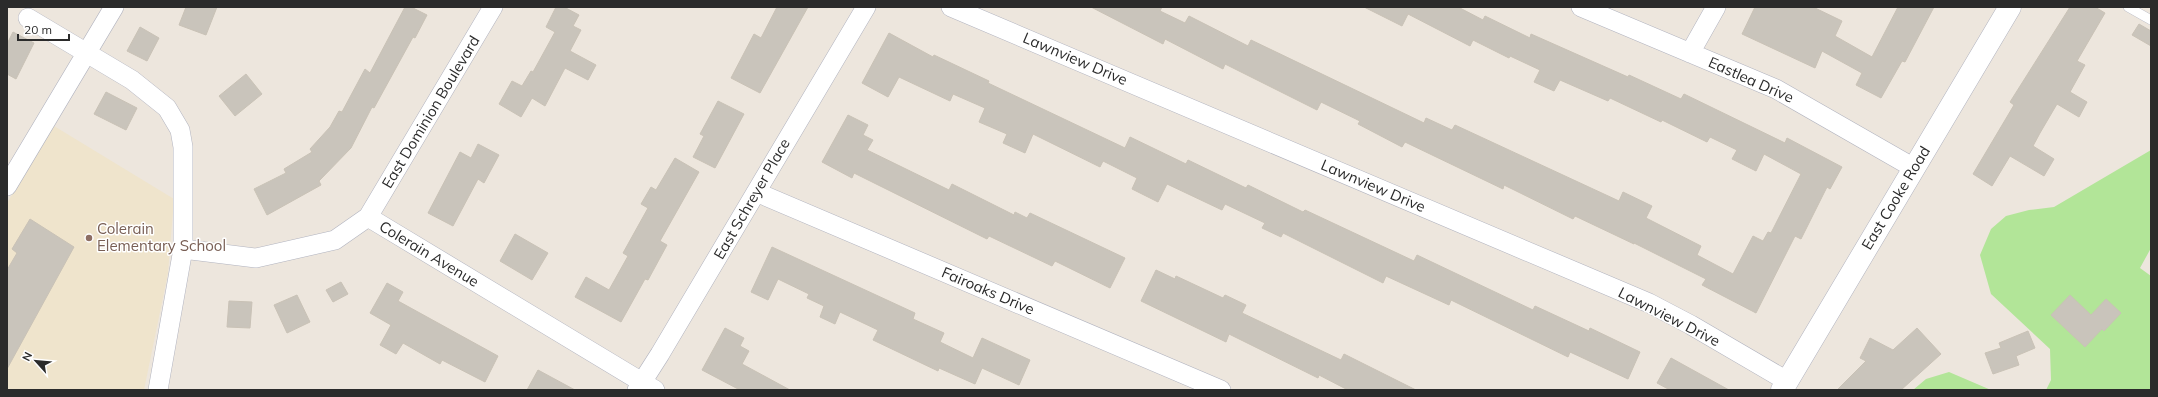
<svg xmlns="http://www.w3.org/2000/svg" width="2158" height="397" font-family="Mulish,sans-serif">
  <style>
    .education { fill: #efe4cc }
    .green { fill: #b2e598 }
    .building { fill: #c9c4bb; stroke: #c9c2b6 }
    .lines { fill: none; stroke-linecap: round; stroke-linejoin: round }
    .lane-casing { stroke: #b1b3bf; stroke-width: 10 }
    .street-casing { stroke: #b1b3bf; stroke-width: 20 }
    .secondary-casing { stroke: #b1b3bf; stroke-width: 23 }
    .lane { stroke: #fff; stroke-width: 9 }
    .street { stroke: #fff; stroke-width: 19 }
    .secondary { stroke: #fff; stroke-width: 22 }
    .education-dot { fill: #8d6e63; stroke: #fff; stroke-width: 1.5 }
    .labels { text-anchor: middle; stroke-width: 3; stroke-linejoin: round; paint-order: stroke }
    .street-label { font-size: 15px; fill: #2b2b2b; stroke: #fff }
    .education-label { font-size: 15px; fill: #785e54; stroke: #fff; text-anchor: start }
  </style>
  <rect width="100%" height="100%" fill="#ede6dd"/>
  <!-- education -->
  <path class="education" d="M54 126 174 199 168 273 144 390H7V203Z"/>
  <!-- green -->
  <path class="green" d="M2151 150V248L2140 268 2151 276V390H2046L2051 380 2050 349 1991 294 1980 255 1991 229 2006 216 2029 210 2054 207Z
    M1949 372 1991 390H1913L1926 379Z"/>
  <!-- building -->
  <path class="building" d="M186 7H217L206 35 179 25Z
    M405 7H411L427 15 415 38 413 37 374 108 372 107 351 148 319 181 321 185 267 215 254 189 286 173 284 169 312 152 310 149 330 127 339 111 342 112 365 69 370 73Z
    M556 7H564L579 15 573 26 581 30 570 51 596 65 588 80 565 68 545 106 532 98 521 117 499 104 512 81 522 86 531 71 533 72 555 32 546 27Z
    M777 7H808L760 93 731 78 754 34 761 38Z
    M1091 7H1162L1160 11 1185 23 1189 16 1248 46 1251 40 1424 123 1426 118 1452 130 1455 125 1619 201 1623 192 1652 206 1646 218 1701 246 1697 255 1733 274 1753 236 1763 241 1768 232 1771 233 1801 174 1764 154 1756 171 1732 159 1737 150 1710 137 1707 142 1662 120 1661 122 1610 98 1608 101 1560 80 1554 91 1534 82 1540 70 1510 56 1509 58 1473 40 1470 46 1408 14 1402 26 1364 7H1458L1483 20 1485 16 1530 38 1531 34 1628 77 1629 75 1681 99 1684 94 1785 143 1787 138 1842 167 1830 189 1827 187 1801 239 1795 236 1756 313 1702 285 1706 279 1634 243V244L1575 216 1573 219 1504 185 1503 189 1405 142 1402 147 1358 124 1360 121 1321 102 1317 110 1225 64 1223 69 1165 39 1163 44Z
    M1755 7H1813L1842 21 1835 36 1872 57 1898 7H1934L1905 62 1902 61 1881 98 1856 85 1862 73 1822 51 1815 68 1742 34Z
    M2070 7H2095L2105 13 2077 61 2085 65 2070 92 2087 102 2079 117 2057 104 2040 133 2033 146 2054 159 2044 176 2010 156 1992 186 1973 174 2014 105 2010 102Z
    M2139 24 2151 31V46L2132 35Z
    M140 27 159 38 147 61 127 51Z
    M13 32 34 43 16 79 7 74V44Z
    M889 33 933 57 934 55 989 81 988 83 1125 148 1130 137 1186 164 1188 160 1246 188 1248 185 1303 212 1305 210 1414 261 1417 255 1533 310 1535 306 1589 331 1590 328 1640 352 1628 379 1570 352 1568 357 1451 300 1449 305 1386 276 1383 283 1283 233 1281 237 1262 228 1265 223 1225 204 1222 210 1167 184 1158 202 1132 189 1137 178 1103 161 1100 167 1033 134 1025 153 1003 143 1007 134 979 122 985 108 953 94 950 101 899 77 888 97 862 83Z
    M246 74 262 94 235 116 219 96Z
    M106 92 137 108 126 130 94 114Z
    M718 101 744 114 715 168 693 157 704 136 700 134Z
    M848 115 868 125 863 135 873 140 867 150 949 190 952 184 1014 215 1015 212 1027 218 1030 213 1125 258 1110 288 1055 261 1052 266 989 236 987 239 854 173 852 178 822 162Z
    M478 144 499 155 484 183 478 179 453 226 428 213 460 152 471 158Z
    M675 158 699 172 660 241 667 245 648 280 645 279 621 322 575 297 586 277 609 290 628 256 623 253 648 208 641 204 651 187 656 190Z
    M30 219 74 247 7 369V270L17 253 12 249Z
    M515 234 548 253 532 280 500 261Z
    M772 247 915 313 913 319 944 333 940 342 973 358 982 338 1030 360 1019 385 982 368 975 384 939 368 938 371 873 340 878 330 840 312 835 324 820 317 824 306 807 298 809 294 778 279 768 300 751 292Z
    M1156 270 1175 279 1176 276 1223 298 1225 295 1246 305 1242 313 1341 360 1344 354 1416 390H1348L1319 375 1318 378 1229 334 1226 342 1141 301Z
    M341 282 348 294 333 302 326 290Z
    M387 283 403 292 398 301 498 356 485 382 442 360 440 364 403 343 396 354 380 345 391 325 370 313Z
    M297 295 310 322 287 333 274 305Z
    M2070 295 2091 315 2106 299 2121 313 2104 331 2102 329 2085 347 2051 315Z
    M229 301 252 302 250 328 227 327Z
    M725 328 744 338 740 346 749 351 742 364 790 390H740L702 370Z
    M1917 328 1941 354 1901 390H1837L1866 361 1860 358 1870 338 1893 350Z
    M2028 331 2035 348 2016 356 2019 365 1993 374 1985 353 2001 348 1999 343Z
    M1671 358 1729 390H1670L1657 383Z
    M538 370 575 390H527Z"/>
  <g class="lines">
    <defs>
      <path id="lane" d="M2128 7 2151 20"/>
      <path id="street" d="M951 7 1649 303 1691 325 1787 381
        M1581 7 1776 89 1914 168
        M28 18 132 80 167 108 180 130 183 147V249L158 390
        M1690 53 1716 7
        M7 186 114 7
        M756 192 1221 390
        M368 217 655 390
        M183 249 256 258 335 240 368 217 493 7
        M637 390 660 354 866 7"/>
      <path id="secondary" d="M1782 390 2010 7"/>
    </defs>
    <!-- lane casing -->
    <use href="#lane" class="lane-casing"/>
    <!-- street casing -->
    <use href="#street" class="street-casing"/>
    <!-- secondary casing -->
    <use href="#secondary" class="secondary-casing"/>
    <!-- lane -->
    <use href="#lane" class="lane"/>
    <!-- street -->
    <use href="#street" class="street"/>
    <!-- secondary -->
    <use href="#secondary" class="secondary"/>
  </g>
  <!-- markers -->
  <circle class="education-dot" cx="89" cy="238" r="4"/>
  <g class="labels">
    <!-- street labels -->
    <g class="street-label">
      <text transform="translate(1075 59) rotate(23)" y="5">Lawnview Drive</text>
      <text transform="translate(1751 80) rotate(24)" y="5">Eastlea Drive</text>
      <text transform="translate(431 112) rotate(-59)" y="5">East Dominion Boulevard</text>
      <text transform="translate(1373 186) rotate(23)" y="5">Lawnview Drive</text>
      <text transform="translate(1896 198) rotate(-59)" y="5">East Cooke Road</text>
      <text transform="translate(752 199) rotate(-60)" y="5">East Schreyer Place</text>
      <text transform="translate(429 254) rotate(31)" y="5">Colerain Avenue</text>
      <text transform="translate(988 291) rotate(23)" y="5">Fairoaks Drive</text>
      <text transform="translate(1669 317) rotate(27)" y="5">Lawnview Drive</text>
    </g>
    <!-- education labels -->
    <g class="education-label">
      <text x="97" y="234">Colerain<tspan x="97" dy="17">Elementary School</tspan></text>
    </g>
  </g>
  <!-- border -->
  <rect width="2158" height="397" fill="none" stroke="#2b2b2b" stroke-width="16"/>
  <!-- north arrow -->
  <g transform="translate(36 361) rotate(297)" stroke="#ffffff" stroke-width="3" paint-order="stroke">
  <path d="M0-3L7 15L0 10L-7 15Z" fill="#2b2b2b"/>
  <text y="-6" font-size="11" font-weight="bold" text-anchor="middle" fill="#2b2b2b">N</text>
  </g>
  <!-- scale -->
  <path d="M18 34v6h51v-6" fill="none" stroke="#2b2b2b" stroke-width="2"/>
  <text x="24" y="34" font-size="12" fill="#2b2b2b" stroke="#ffffff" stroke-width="3" paint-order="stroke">20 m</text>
</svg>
